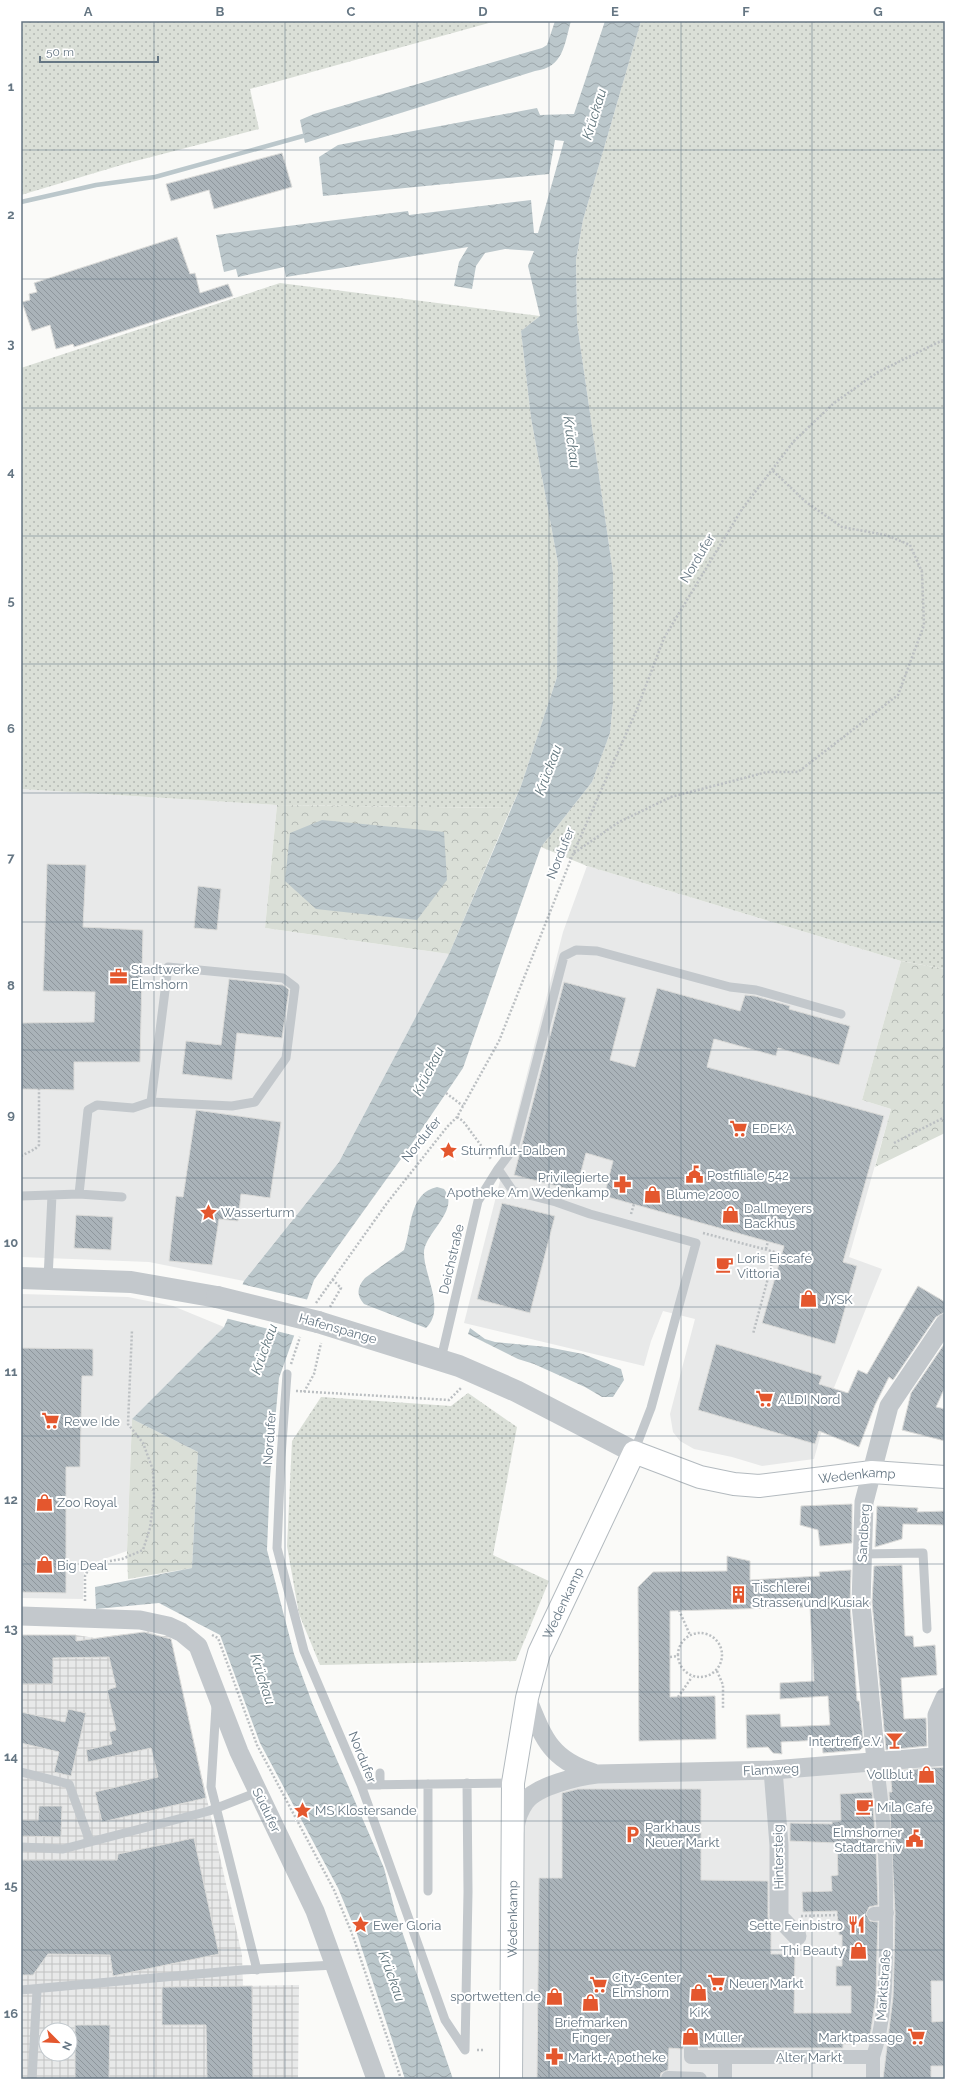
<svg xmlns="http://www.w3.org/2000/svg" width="966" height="2100" font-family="Raleway,sans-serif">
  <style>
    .built { fill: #e8e9e9 }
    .industrial { fill: url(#industrial-grid); fill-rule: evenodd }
    .grass { fill: url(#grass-dots) }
    .forest { fill: url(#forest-crowns) }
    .water { fill: url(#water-waves) }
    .pier { fill: #fafaf8 }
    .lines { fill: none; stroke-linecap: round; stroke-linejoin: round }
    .stream { stroke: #bbc7cb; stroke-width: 4.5 }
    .building { fill: url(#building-back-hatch); stroke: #dcdcda }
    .secondary-casing { stroke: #b3babf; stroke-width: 24 }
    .path { stroke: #bbbfc2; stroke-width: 2.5; stroke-dasharray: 2 2; stroke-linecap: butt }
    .service { stroke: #c3c8cc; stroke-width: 9 }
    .pedestrian { stroke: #c3c8cc; stroke-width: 14 }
    .minor { stroke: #c3c8cc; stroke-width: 19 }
    .tertiary { stroke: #c3c8cc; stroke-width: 22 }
    .secondary { stroke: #fff; stroke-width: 22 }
    .tertiary-bridge { stroke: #c3c8cc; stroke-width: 22 }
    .grid { fill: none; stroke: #657683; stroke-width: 1; stroke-opacity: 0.55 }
    .labels { text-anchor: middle; stroke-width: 4; stroke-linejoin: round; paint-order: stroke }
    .street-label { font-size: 13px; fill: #657683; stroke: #fff }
    .poi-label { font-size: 13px; fill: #657683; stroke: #fff; text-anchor: start }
    .water-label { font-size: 14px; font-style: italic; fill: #60757c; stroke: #fff }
    .neatline { fill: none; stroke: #657683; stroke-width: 1.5 }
    .grid-label { font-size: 13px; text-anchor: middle; font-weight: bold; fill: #657683 }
  </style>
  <defs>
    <pattern id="industrial-grid" width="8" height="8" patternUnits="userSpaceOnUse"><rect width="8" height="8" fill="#e8e9e9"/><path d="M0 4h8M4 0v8" fill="none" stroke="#c0c1c2"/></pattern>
    <pattern id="grass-dots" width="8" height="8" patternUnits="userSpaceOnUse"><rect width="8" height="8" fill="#dadfd7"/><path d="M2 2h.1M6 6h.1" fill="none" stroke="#b4b9b4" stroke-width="1.8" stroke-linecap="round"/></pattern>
    <pattern id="forest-crowns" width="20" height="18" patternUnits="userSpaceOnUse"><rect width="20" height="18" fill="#dadfd7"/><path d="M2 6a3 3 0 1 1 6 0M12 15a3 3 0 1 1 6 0" fill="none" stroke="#b4b9b4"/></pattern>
    <pattern id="water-waves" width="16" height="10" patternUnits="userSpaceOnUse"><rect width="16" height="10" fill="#bbc7cb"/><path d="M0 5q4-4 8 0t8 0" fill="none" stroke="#9ca6aa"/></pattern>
    <pattern id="building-back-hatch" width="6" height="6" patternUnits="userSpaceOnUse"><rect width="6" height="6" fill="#aab3b9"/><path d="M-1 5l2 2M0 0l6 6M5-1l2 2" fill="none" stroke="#8e969c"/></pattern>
  </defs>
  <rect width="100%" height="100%" fill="#fafaf8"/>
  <!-- built -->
  <path class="built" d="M21 789 277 805 265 928 449 954 339 1162 244 1281 149 1262 21 1257Z
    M587 866 901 961 862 1100 891 1109 849 1257 882 1269 833 1390 814 1459 762 1466 732 1457 694 1449 680 1441 673 1432 670 1414 695 1319 663 1311 651 1341 644 1366 464 1323 563 932Z
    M21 1294 128 1297 173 1306 224 1327 132 1419 127 1551 84 1566 83 1599 21 1598Z
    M945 1756V2079H511L525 1801 572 1778Z"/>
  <!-- industrial -->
  <path class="industrial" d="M149 1631 160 1637 170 1635 242 1955 243 1986 299 1985 298 2079H21V1635H76L95 1638 124 1634 125 1636ZM46 2030H70V2054H46Z"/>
  <!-- grass -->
  <path class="grass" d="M21 21H496L250 89 259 129 128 163 21 195Z
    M641 21H945V969L901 961 587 866 541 847 592 782 610 733 613 703V573L577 323 576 260 583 220Z
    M280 283 540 316 521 331 531 418 558 563 557 677 521 786 511 808 277 805 21 789V368Z
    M468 1393 517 1427 493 1555 549 1581 516 1661 320 1665 299 1614 287 1546 292 1441 321 1397 451 1406Z"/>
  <!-- forest -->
  <path class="forest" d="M277 805 511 808 449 954 265 928Z
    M901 961 945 969V1133L875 1167 891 1109 862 1100Z
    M132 1419 198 1452 192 1568 128 1579 127 1551Z"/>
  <!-- water -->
  <path class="water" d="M555 21H571C564 45 564 67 535 71L305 143 300 120 314 114 542 48 547 45Z
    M605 21H641L583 220 576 260 577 323 613 573V703L610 733 592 782 541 847 463 1068 411 1145 314 1280 279 1378 270 1477 267 1550 294 1654 313 1705 384 1868 395 1911 453 2079H405L357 1934 338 1888 260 1743 220 1635 159 1603 96 1609 95 1587 192 1568 198 1452 132 1419 224 1327 244 1281 339 1162 449 954 521 786 557 677 558 563 531 418 521 331 540 316 528 266 534 251 505 249 485 253 476 266 472 289 454 286 459 262 468 247 286 277 284 267 238 277 236 269 224 272 216 235 408 211 409 215 531 200 534 233H538L564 141 555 140 549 174 323 196 319 157 338 145 537 108 540 115 574 114Z
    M322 820 444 832 447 880 417 920 316 909 285 881 290 833Z
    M437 1187 444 1189C461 1210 424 1233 424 1253 424 1276 446 1309 426 1328L364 1304C356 1295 357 1287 365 1278L404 1250C412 1227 409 1193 437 1187Z
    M470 1328 485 1339 495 1342 547 1347 583 1354 621 1369 624 1380 613 1397H602L585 1387 534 1364 518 1359 468 1334Z"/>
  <!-- pier -->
  <path class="pier" d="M241 1284 309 1300 296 1336 225 1318Z"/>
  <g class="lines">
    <!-- stream -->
    <path class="stream" d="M21 202 96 185 155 177 303 136"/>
  </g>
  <!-- building -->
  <path class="building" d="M282 153 292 187 214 209 209 190 171 201 166 184Z
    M177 237 190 274 195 273 200 293 228 284 233 296 74 347 73 344 56 349 50 325 32 331 22 302 30 300 29 294 37 292 34 283Z
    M47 864 86 865 83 927 143 930 140 1062H74V1090L21 1089V1023L94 1022 95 992 43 991Z
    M198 886 221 889 217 930 194 928Z
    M229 979 283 985 289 990 282 1038 237 1033 232 1080 182 1074 186 1041 221 1045Z
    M564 982 626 998 610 1060 635 1067 657 988 740 1011 745 995 755 996 790 1006 789 1009 850 1026 839 1065 778 1048 776 1056 714 1039 707 1067 884 1116 843 1262 857 1266 835 1344 762 1323 784 1246 604 1196 613 1161 586 1153 576 1191 514 1175Z
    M196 1110 281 1122 270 1198 241 1194 238 1221 219 1219 212 1265 169 1261 176 1196 183 1197Z
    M502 1203 555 1216 530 1313 477 1299Z
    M76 1215 113 1217 111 1250 74 1248Z
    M918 1286 945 1302V1312L936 1317 893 1380 889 1377 875 1405 859 1447 819 1431 815 1444 698 1410 716 1344 822 1376 819 1384 848 1393 858 1370 867 1374Z
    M945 1343V1387L936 1407 945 1409V1441L902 1430 911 1393Z
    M21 1348 93 1349V1376H82L80 1467H66V1593L21 1592Z
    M852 1504V1543L820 1546 818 1530 800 1525 801 1506Z
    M877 1506 918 1508 917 1512 945 1511V1525L903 1524 902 1539 875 1547Z
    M727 1556 750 1561V1580L820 1576 819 1572 851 1570 850 1605 857 1701H859L864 1746 860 1750 823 1753 822 1740 781 1742 782 1754 773 1753 768 1747 747 1748 746 1715 780 1714 781 1727 830 1725 828 1696 780 1699V1683L814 1681 810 1607 670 1611V1697L715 1696 716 1739 639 1741 638 1587 653 1572 727 1571Z
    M902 1565 905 1636H913L914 1647 935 1645 937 1675 901 1678 904 1719 926 1718 927 1746 886 1750 872 1602 874 1566Z
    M144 1632 171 1639 206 1798 102 1822 95 1792 158 1777 151 1748 88 1762 86 1750 112 1744 109 1732 116 1730 107 1690 116 1687 109 1657 53 1658V1684H21V1635H76V1641Z
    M68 1709 86 1713 71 1776 54 1772 59 1752 21 1743V1712L65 1722Z
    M945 1767V1981H931L932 2022 945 2021V2066H931V2079H883L893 1997 894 1965 895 1913 889 1792H892L890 1771Z
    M578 1789H701V1880L768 1881V1917L771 1925V1954H795L794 2013H851V1986H836V1966H842V1935H839L837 1911 803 1912 802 1892 832 1891 831 1876 838 1875 837 1843 790 1841V1823L832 1824V1822L841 1821 840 1794 872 1792 876 1848 878 1905 869 1907 866 1914 870 1921 878 1922 877 1950 876 1996 870 2037H857V2044H843V2048H699L696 2042 691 2041 686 2042 683 2049 669 2048 668 2070 661 2073 660 2079H537L539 1878H562V1793Z
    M39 1806H62L61 1837 21 1836V1820L38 1821Z
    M194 1838 219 1954 113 1976 110 1955 48 1954 33 1975H21V1860H117L118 1854Z
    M252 1986 253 2079H207L206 2025H162V1987Z
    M75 2025H110L109 2079H75Z"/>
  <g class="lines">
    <defs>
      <g id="secondary">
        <path id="s1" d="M511 2079 513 1783 527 1698 539 1653 634 1452 700 1477 734 1484 759 1486 872 1472 945 1477"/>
      </g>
    </defs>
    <!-- secondary casing -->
    <use href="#secondary" class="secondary-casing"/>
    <!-- path -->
    <path class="path" d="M574 853 619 822 671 797 767 772H798L898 695 924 625 922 572 910 545 886 535 842 527 806 502 772 470
      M446 1093 463 1106
      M457 1117 463 1121 491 1159
      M894 1143 945 1117
      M21 1156 35 1149 39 1145V1089
      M631 1214 634 1204
      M703 1233 775 1252 753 1334
      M766 1249 768 1241
      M316 1303 387 1203 447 1127 457 1117 499 1041 573 854 637 709 664 638 742 509 794 441 834 403 878 372 945 339
      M330 1307 341 1288 332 1279
      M291 1364 300 1337
      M296 1391 449 1400 462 1387
      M304 1392 314 1374 321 1343
      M85 1601V1576L88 1570 98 1563 122 1559 143 1550 150 1528 154 1497 153 1470 143 1443 128 1424 132 1330
      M679 1610 690 1635
      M678 1655a22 22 0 1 1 44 0a22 22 0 1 1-44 0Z
      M212 1635 218 1638 257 1745 334 1890 353 1936 401 2079
      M670 1657 677 1656
      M717 1671 723 1685V1708
      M678 1697 692 1677
      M801 1916 838 1915
      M477 2050H485"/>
    <!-- service -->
    <path class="service" d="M498 1169 513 1191 556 1202 590 1214 696 1243 651 1408 634 1452
      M79 1194 88 1110 97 1105 133 1108 151 1102 168 967 283 978 295 987 286 1058 255 1102 232 1106 151 1102
      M21 1196 79 1194 122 1197
      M48 1279 52 1195
      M441 1359 478 1201 498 1169 514 1148 564 956 576 950 597 951 730 987 756 990 841 1014
      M287 1374 281 1457 277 1548 304 1651 361 1785 445 2020 465 2050
      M862 1554 923 1553 927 1629
      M216 1706 211 1787 257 1970
      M21 1772 69 1784 90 1842
      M380 1773V1785
      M361 1785 513 1783
      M21 1847 63 1849 209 1811 258 1792
      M428 1891V1784
      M21 1990 242 1970 335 1965
      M465 2050 468 1892 467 1783
      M32 2079 37 1990"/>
    <!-- pedestrian -->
    <path class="pedestrian" d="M874 1914 887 1913
      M691 2049V2057H725
      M873 2057C886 2017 886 1976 886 1934 887 1877 885 1818 876 1761
      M668 2078 700 2079
      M725 2079V2057H873V2079"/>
    <!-- minor -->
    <path class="minor" d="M21 1616 140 1620 168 1626 181 1632 198 1646 239 1752 315 1911 376 2079
      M527 1698C543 1737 550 1760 594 1773
      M938 1756 937 1715 945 1697
      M876 1761 861 1604 864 1502 889 1406 945 1323
      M773 1770 779 1845V1917L797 1936
      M515 1828C516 1820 520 1809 525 1802 536 1786 579 1776 597 1774L773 1770 945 1756"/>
    <!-- tertiary -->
    <path class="tertiary" d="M21 1278 131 1282 217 1297
      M318 1322 459 1366 516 1391 634 1452"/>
    <!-- secondary -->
    <use href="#secondary" class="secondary"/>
    <!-- tertiary-bridge -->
    <path class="tertiary-bridge" d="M217 1297 318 1322"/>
  </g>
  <!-- grid -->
  <path class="grid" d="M154 21V2079M285 21V2079M417 21V2079M549 21V2079M681 21V2079M812 21V2079M21 150H945M21 279H945M21 408H945M21 536H945M21 664H945M21 793H945M21 922H945M21 1050H945M21 1178H945M21 1307H945M21 1436H945M21 1564H945M21 1692H945M21 1821H945M21 1950H945"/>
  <!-- icons -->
  <defs>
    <symbol id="office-bare" viewBox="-9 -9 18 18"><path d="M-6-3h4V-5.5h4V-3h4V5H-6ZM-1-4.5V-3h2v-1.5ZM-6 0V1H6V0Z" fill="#e4572e" stroke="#fff" stroke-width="2.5" paint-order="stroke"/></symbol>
    <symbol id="supermarket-bare" viewBox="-9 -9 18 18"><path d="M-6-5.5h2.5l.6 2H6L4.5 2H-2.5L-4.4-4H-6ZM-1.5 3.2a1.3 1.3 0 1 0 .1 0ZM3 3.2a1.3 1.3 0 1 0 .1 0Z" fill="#e4572e" stroke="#fff" stroke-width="2.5" paint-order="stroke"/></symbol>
    <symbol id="sight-bare" viewBox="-9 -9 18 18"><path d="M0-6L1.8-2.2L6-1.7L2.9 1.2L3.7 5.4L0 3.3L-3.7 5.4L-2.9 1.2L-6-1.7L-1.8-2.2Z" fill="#e4572e" stroke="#fff" stroke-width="2.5" paint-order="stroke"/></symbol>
    <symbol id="civic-bare" viewBox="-9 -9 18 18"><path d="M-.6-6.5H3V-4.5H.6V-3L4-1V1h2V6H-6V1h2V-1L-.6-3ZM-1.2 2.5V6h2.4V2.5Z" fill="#e4572e" stroke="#fff" stroke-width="2.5" paint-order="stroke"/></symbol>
    <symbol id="pharmacy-bare" viewBox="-9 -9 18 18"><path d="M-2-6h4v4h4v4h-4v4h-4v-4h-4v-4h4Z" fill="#e4572e" stroke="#fff" stroke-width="2.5" paint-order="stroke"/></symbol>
    <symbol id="shop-bare" viewBox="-9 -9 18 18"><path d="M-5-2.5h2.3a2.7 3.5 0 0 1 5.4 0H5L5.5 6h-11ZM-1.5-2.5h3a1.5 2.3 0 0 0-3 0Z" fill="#e4572e" stroke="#fff" stroke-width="2.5" paint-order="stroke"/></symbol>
    <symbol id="cafe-bare" viewBox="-9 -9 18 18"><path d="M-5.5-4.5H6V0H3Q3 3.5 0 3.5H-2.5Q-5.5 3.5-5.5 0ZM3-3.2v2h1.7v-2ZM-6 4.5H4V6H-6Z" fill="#e4572e" stroke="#fff" stroke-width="2.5" paint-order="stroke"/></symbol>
    <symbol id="building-bare" viewBox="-9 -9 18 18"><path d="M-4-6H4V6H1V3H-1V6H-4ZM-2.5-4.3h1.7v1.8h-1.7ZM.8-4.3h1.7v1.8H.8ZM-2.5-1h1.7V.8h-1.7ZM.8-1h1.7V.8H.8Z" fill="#e4572e" stroke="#fff" stroke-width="2.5" paint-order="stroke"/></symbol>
    <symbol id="bar-bare" viewBox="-9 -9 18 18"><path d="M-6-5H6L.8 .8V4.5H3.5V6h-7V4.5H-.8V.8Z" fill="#e4572e" stroke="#fff" stroke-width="2.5" paint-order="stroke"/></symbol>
    <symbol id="parking-bare" viewBox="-9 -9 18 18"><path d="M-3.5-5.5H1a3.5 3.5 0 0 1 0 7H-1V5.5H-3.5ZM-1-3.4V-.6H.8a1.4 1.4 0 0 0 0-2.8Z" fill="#e4572e" stroke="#fff" stroke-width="2.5" paint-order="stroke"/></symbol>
    <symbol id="restaurant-bare" viewBox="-9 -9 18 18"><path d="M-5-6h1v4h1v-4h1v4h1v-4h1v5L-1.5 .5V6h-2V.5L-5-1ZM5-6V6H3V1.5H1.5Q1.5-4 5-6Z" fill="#e4572e" stroke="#fff" stroke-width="2.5" paint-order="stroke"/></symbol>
  </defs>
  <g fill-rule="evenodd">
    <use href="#office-bare" x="106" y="964" width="25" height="25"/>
    <use href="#supermarket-bare" x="726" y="1116" width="25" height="25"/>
    <use href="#sight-bare" x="436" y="1138" width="25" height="25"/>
    <use href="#civic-bare" x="682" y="1162" width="25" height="25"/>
    <use href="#pharmacy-bare" x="610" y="1172" width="25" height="25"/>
    <use href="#shop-bare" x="640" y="1182" width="25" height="25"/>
    <use href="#sight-bare" x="196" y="1200" width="25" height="25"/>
    <use href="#shop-bare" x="718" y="1202" width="25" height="25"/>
    <use href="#cafe-bare" x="712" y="1252" width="25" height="25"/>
    <use href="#shop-bare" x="796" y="1286" width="25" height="25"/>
    <use href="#supermarket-bare" x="752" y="1386" width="25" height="25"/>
    <use href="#supermarket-bare" x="38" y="1408" width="25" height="25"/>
    <use href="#shop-bare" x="32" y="1490" width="25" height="25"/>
    <use href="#shop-bare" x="32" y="1552" width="25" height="25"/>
    <use href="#building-bare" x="726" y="1582" width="25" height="25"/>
    <use href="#bar-bare" x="882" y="1728" width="25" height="25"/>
    <use href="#shop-bare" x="914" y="1762" width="25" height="25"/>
    <use href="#cafe-bare" x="852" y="1794" width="25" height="25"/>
    <use href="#sight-bare" x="290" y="1798" width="25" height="25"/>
    <use href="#parking-bare" x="620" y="1822" width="25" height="25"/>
    <use href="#civic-bare" x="902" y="1826" width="25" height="25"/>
    <use href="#sight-bare" x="348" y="1912" width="25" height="25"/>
    <use href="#restaurant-bare" x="844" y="1912" width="25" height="25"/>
    <use href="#shop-bare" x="846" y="1938" width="25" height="25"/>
    <use href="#supermarket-bare" x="704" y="1970" width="25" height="25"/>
    <use href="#supermarket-bare" x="586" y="1972" width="25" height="25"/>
    <use href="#shop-bare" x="686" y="1980" width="25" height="25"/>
    <use href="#shop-bare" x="542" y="1984" width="25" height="25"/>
    <use href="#shop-bare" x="578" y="1990" width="25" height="25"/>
    <use href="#shop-bare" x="678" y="2024" width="25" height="25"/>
    <use href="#supermarket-bare" x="904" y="2024" width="25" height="25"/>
    <use href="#pharmacy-bare" x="542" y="2044" width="25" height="25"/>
  </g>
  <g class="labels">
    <!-- street labels -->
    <g class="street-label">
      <text transform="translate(697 558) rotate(-59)" y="5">Nordufer</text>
      <text transform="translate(560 853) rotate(-68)" y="5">Nordufer</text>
      <text transform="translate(421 1139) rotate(-51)" y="5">Nordufer</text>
      <text transform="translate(451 1259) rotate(-77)" y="5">Deichstraße</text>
      <text transform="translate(338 1328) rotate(16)" y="5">Hafenspange</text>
      <text transform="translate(269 1438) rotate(-86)" y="5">Nordufer</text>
      <text dy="5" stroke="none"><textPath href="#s1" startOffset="880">Wedenkamp</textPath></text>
      <text transform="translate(863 1533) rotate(-87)" y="5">Sandberg</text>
      <text dy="5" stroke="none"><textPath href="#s1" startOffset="484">Wedenkamp</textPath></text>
      <text transform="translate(363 1757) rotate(68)" y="5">Nordufer</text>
      <text transform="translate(771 1769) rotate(-3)" y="5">Flamweg</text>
      <text transform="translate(267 1810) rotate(64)" y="5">Südufer</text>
      <text transform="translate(778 1857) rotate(-91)" y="5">Hintersteig</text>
      <text dy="5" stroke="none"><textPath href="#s1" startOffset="160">Wedenkamp</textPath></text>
      <text transform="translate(883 1985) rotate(-86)" y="5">Marktstraße</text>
      <text x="809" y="2062">Alter Markt</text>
    </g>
    <!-- poi labels -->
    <g class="poi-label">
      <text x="131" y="974">Stadtwerke<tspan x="131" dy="15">Elmshorn</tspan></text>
      <text x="752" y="1133">EDEKA</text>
      <text x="461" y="1155">Sturmflut-Dalben</text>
      <text x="707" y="1180">Postfiliale 542</text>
      <text x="609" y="1182" text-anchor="end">Privilegierte<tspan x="609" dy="15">Apotheke Am Wedenkamp</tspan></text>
      <text x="666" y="1199">Blume 2000</text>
      <text x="744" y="1213">Dallmeyers<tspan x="744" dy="15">Backhus</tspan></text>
      <text x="221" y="1217">Wasserturm</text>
      <text x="737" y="1263">Loris Eiscafé<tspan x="737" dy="15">Vittoria</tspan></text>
      <text x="822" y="1304">JYSK</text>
      <text x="778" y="1404">ALDI Nord</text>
      <text x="64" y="1426">Rewe Ide</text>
      <text x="57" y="1507">Zoo Royal</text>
      <text x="57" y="1570">Big Deal</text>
      <text x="752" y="1592">Tischlerei<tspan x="752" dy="15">Strasser und Kusiak</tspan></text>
      <text x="882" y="1746" text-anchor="end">Intertreff e.V.</text>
      <text x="913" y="1779" text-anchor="end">Vollblut</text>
      <text x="877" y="1812">Mila Café</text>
      <text x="315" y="1815">MS Klostersande</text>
      <text x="645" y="1832">Parkhaus<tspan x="645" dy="15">Neuer Markt</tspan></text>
      <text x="902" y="1837" text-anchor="end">Elmshorner<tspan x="902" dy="15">Stadtarchiv</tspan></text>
      <text x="373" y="1930">Ewer Gloria</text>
      <text x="843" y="1930" text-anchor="end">Sette Feinbistro</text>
      <text x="845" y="1955" text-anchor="end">Thi Beauty</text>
      <text x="612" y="1982">City-Center<tspan x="612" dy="15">Elmshorn</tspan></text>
      <text x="729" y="1988">Neuer Markt</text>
      <text x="541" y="2001" text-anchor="end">sportwetten.de</text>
      <text x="699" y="2017" text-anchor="middle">KiK</text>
      <text x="591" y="2027" text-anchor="middle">Briefmarken<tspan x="591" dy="15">Finger</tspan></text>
      <text x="704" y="2042">Müller</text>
      <text x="903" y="2042" text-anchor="end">Marktpassage</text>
      <text x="568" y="2062">Markt-Apotheke</text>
    </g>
    <!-- water labels -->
    <g class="water-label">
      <text transform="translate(594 114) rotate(-73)" y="5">Krückau</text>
      <text transform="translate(572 442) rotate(82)" y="5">Krückau</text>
      <text transform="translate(548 770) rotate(-69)" y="5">Krückau</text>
      <text transform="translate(428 1071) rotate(-63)" y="5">Krückau</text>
      <text transform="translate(264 1349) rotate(-70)" y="5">Krückau</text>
      <text transform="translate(263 1679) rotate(72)" y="5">Krückau</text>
      <text transform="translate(392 1976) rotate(70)" y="5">Krückau</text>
    </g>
  </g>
  <!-- border -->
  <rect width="966" height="2100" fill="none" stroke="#ffffff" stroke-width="44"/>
  <!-- north arrow -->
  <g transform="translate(58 2042) rotate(114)"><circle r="19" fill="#ffffff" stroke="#c1c8cd"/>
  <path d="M0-3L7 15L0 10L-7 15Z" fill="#e4572e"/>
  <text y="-6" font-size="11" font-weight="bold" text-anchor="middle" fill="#657683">N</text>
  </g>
  <!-- scale -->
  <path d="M40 56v6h118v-6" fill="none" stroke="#657683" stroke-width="2"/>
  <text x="46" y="56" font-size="12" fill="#657683" stroke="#ffffff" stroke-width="3" paint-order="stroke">50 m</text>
  <rect x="22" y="22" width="922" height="2056" class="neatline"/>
  <g class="grid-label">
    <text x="88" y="16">A</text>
    <text x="220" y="16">B</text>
    <text x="351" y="16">C</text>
    <text x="483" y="16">D</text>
    <text x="615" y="16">E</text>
    <text x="746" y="16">F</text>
    <text x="878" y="16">G</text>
    <text x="11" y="91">1</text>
    <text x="11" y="219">2</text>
    <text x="11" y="348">3</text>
    <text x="11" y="476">4</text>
    <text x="11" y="605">5</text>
    <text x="11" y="733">6</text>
    <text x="11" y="862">7</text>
    <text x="11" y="990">8</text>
    <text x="11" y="1119">9</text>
    <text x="11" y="1247">10</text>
    <text x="11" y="1376">11</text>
    <text x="11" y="1504">12</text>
    <text x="11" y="1633">13</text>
    <text x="11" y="1761">14</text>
    <text x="11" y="1890">15</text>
    <text x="11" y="2018">16</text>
  </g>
</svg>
